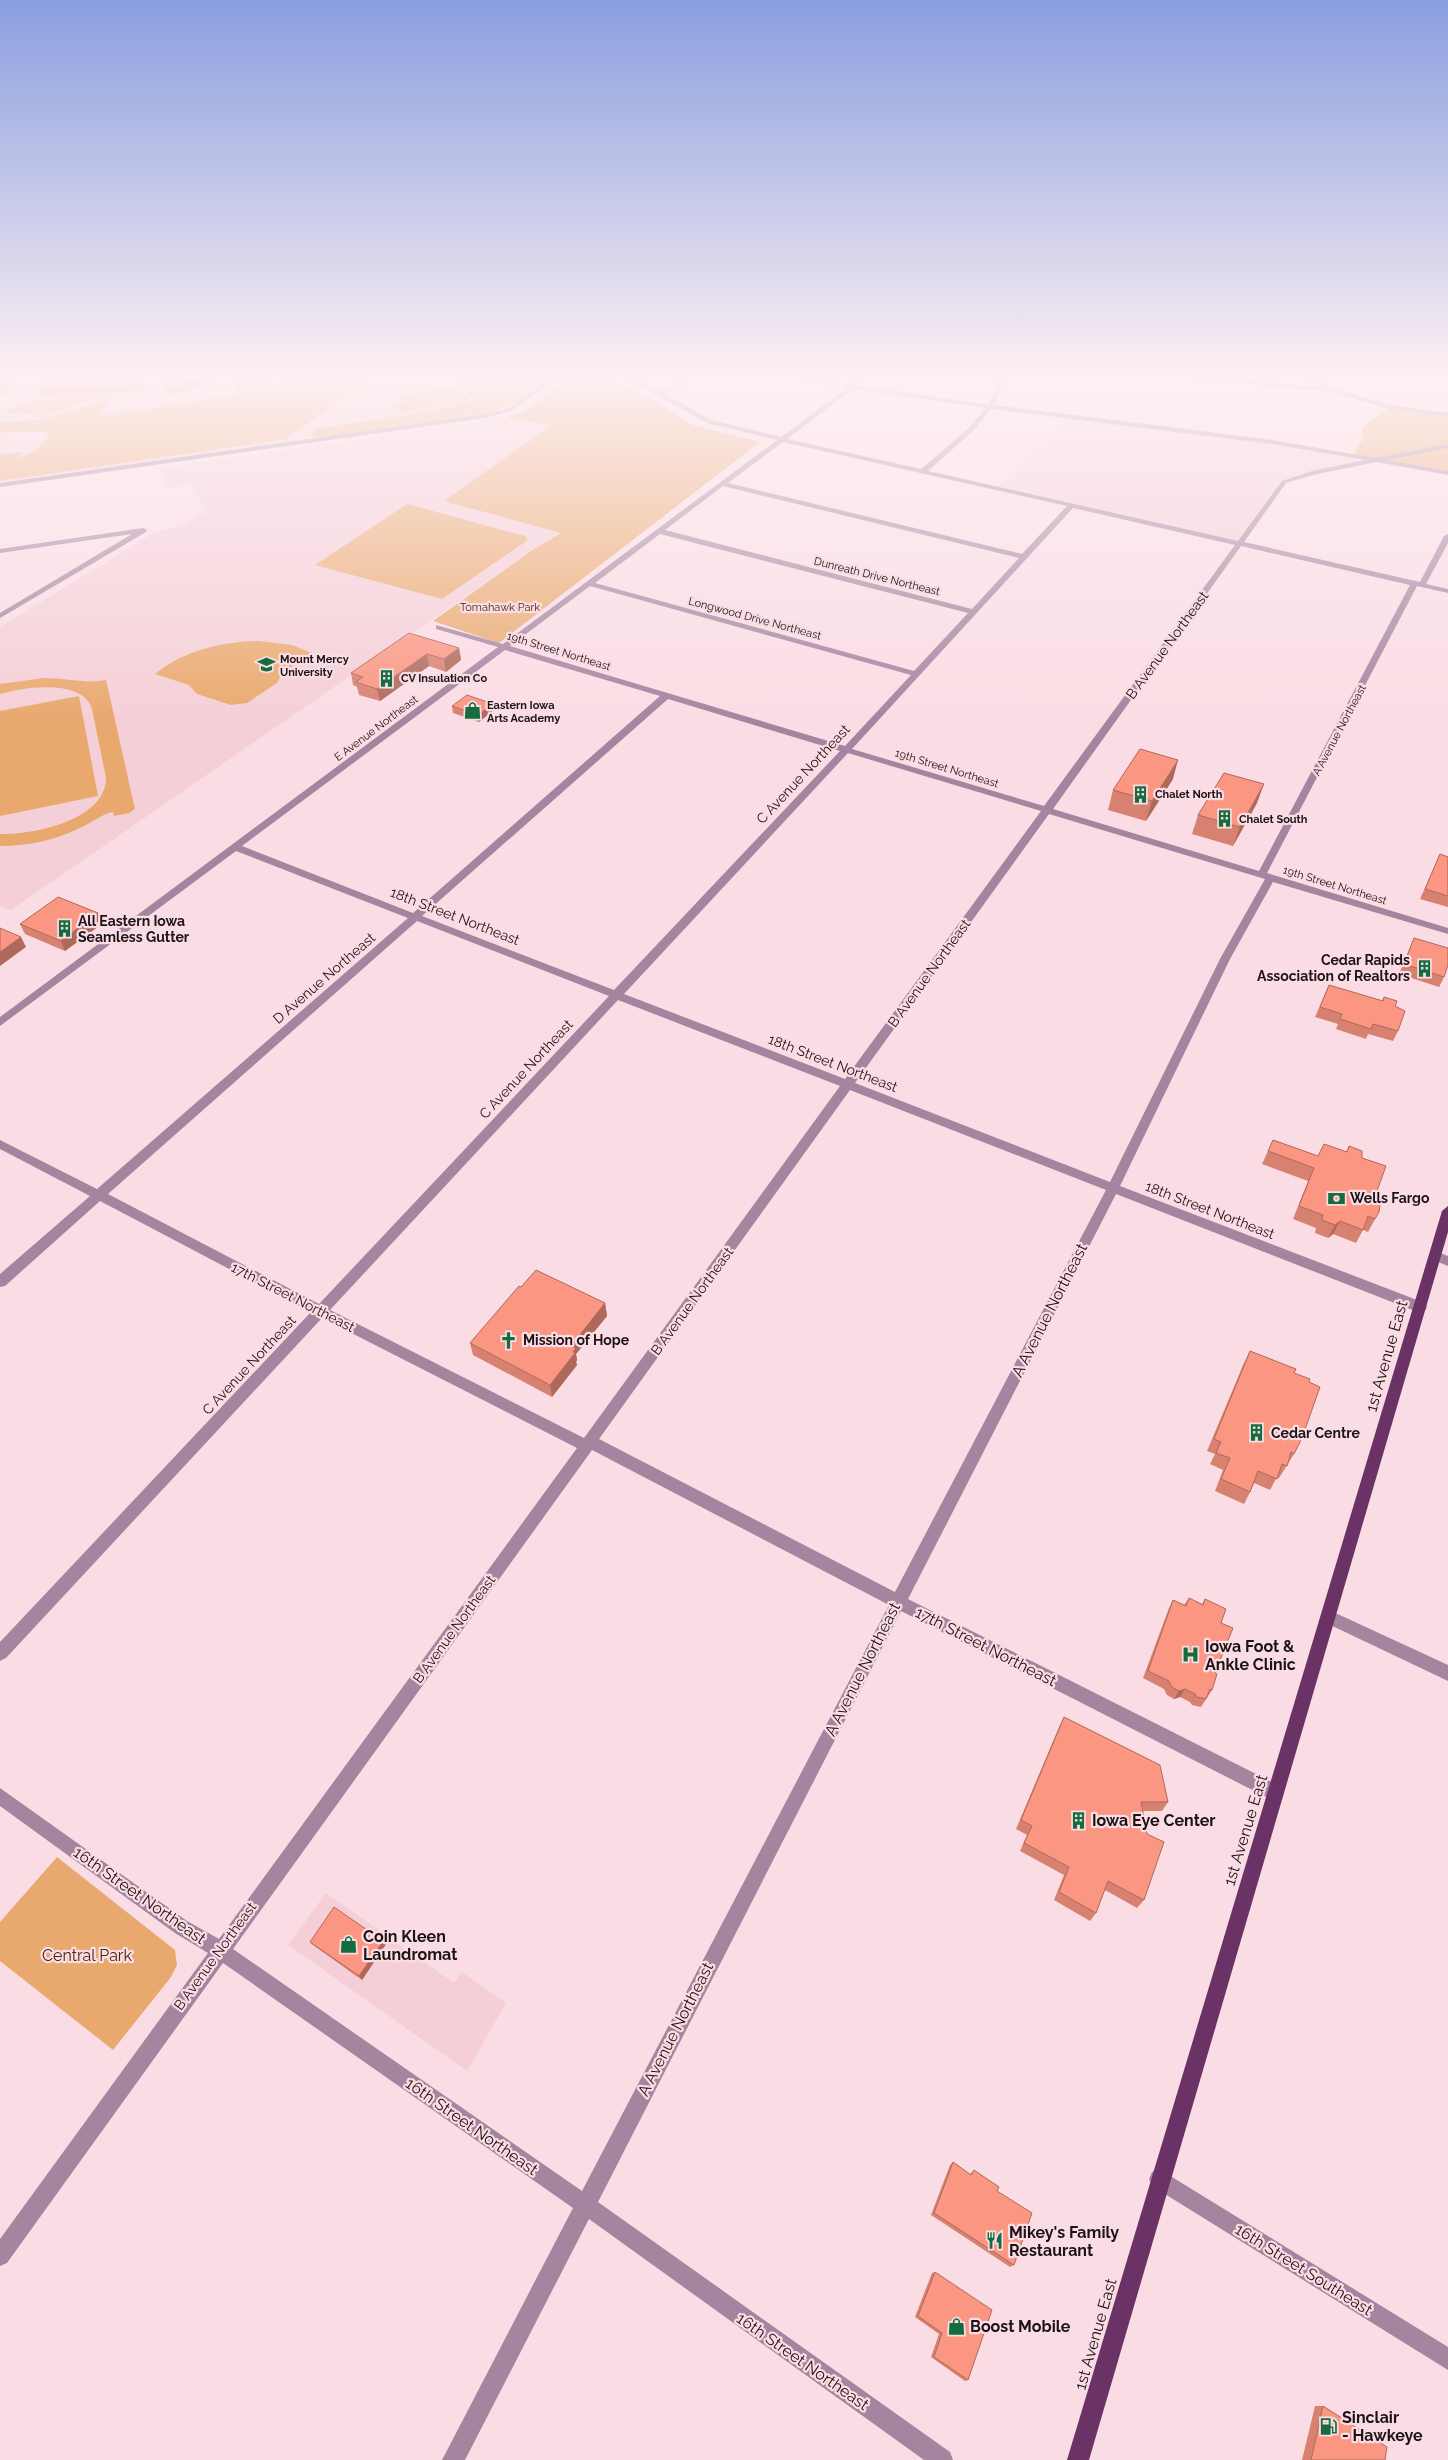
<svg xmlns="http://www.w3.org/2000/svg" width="1448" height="2460" font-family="Raleway,sans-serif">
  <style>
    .built { fill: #f5cfd8 }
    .green { fill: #e9a96e }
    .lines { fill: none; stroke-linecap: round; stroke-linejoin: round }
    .minor { fill: #a584a0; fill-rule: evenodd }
    .major { fill: #6b3365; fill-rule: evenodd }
    .wall { fill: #d78170 }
    .shaded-wall { fill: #af695b }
    .building { fill: #fa9682; stroke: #af695b }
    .labels { text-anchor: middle; stroke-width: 4.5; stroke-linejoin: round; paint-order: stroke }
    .far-street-label { font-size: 11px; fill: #1d1316; stroke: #fadde4 }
    .far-park-label { font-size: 11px; fill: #462909; stroke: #fadde4 }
    .far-poi-label { font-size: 11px; font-weight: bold; fill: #1d1316; stroke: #fadde4; text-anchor: start }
    .street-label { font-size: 14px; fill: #1d1316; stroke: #fadde4 }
    .poi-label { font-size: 14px; font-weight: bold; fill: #1d1316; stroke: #fadde4; text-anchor: start }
    .near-street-label { font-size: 16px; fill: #1d1316; stroke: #fadde4 }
    .near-poi-label { font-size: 16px; font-weight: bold; fill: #1d1316; stroke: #fadde4; text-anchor: start }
    .near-park-label { font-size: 16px; fill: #462909; stroke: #fadde4 }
  </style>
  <rect width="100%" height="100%" fill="#fadde4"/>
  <!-- built -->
  <path class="built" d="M0 376H553L513 404 485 414 0 483Z
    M1067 417 1272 442 1375 460 1312 473 1284 482 1240 544 996 488Z
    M506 418 553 425 562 533 531 551 11 910 0 906V627L154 533 182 525 206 512 191 485 168 488 161 468Z
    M326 1893 454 1983 462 1972 506 2003 467 2071 288 1945Z"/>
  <!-- green -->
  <path class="green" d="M238 376H261L262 382 275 384 290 379 307 380 364 376 367 382 286 439 0 481V454L23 452 18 457C33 456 40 446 50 436L44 431 0 433V422L40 420 103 400 108 399 101 416 236 395Z
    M471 376H553L513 404 494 412 322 438 315 437 311 433 316 429 406 415 474 400 455 383Z
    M574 376H594L615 381 661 404 692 425 760 442 499 643 433 621 531 551 561 533 444 501 552 425 506 418 523 412Z
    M455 386 470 400 401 413 393 405 404 403 397 397Z
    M130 393 129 395 93 399 40 417 35 418 34 414 0 413 38 399Z
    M1389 407 1448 415V473L1353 456 1363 438 1362 428Z
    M407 504 525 536 528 540 442 599 315 565Z
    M259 641 292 645 312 653 283 672 277 683 247 703 231 705 197 694 189 685 155 674C185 650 222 642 259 641Z
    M44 678C67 678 84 684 106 680L135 809 129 813 114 816 113 812C102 814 93 822 82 827 56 840 29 846 0 846V834C33 835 106 820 106 778L92 709C83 678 23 687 0 694V684Z
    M79 696 98 796 0 816V711Z
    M57 1857 175 1950 177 1965 171 1977 113 2050 0 1961V1922Z"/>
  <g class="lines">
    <!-- minor -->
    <path class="minor" d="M554 376H562L511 411 485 418 0 487V483L485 414 507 409Z
      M622 376H631L660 391C672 387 683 376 694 376L677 389 665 394 711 420 781 437 847 388 785 376H801L850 385 854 376H860L855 385 988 405 995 390 997 376H1003L1001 390 994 405 1272 440 1376 458 1448 444V448L1387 460 1448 471V475L1376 462 1313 475 1286 483 1244 542 1420 582 1444 536 1448 534V543L1426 584 1448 589V593L1417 586 1267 873 1448 928V934L1273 882 1230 959 1120 1186 1425 1303 1427 1307 1425 1311H1415L1116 1194 908 1599 1282 1787 1284 1793 1282 1799 1276 1801 1270 1799 901 1611 598 2202 950 2452 953 2460H924L589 2219 465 2460H442L573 2208 223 1963 7 2263 0 2266V2239L208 1953 175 1933 0 1806V1788L187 1921 219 1939 577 1448 322 1318 6 1658 0 1661V1642L311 1312 100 1201 5 1286 0 1287V1274L90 1196 0 1149V1140L97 1189 408 918 236 851 0 1026V1017L498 647 436 629V625L503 644 777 440 707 423ZM853 389 986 408 969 428 921 469 787 439ZM991 409 1272 444 1365 460 1312 471 1282 481 1238 541 928 471 973 431ZM783 442 1067 506 1022 554 728 483ZM723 486 1019 558 972 609 665 530ZM1073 508 1235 545 1044 806 852 749ZM660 534 968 613 914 671 595 583ZM1241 546 1410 585 1259 871 1053 809ZM590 586 911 675 845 746 510 646ZM505 650 660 696 413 913 242 846ZM668 699 840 751 614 990 422 916ZM848 753 1041 811 845 1079 624 994ZM1049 814 1265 879 1220 959 1110 1182 855 1083ZM417 921 609 996 319 1304 108 1194ZM618 1000 840 1086 584 1438 330 1310ZM850 1090 1106 1190 895 1592 599 1439ZM592 1450 889 1605 582 2191 233 1949Z
      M1169 376H1197L1322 387 1304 376H1312L1332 388 1390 405 1448 413V417L1389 409 1331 392Z
      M143 528 147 530 146 532 0 618V613L132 534 0 553V549Z
      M1435 1251 1448 1256V1266L1431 1259 1429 1256 1431 1253Z
      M1329 1610 1448 1665V1681L1324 1622 1321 1617 1324 1612Z
      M1159 2169 1448 2347V2370L1152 2186 1149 2179 1152 2172Z"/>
    <!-- major -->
    <path class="major" d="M1448 1206V1232L1089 2460H1067L1442 1211Z"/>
  </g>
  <!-- wall -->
  <path class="wall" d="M0 376 14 378 5 395H0Z
    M146 376 141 391 41 397 39 392Z
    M169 376H217L215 382 209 386 195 387 185 391 184 393 167 394 166 388Z
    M409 633 459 648 461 660 446 672 429 666 380 701 359 695 357 687 353 685 351 673Z
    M452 706 494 710 479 722 453 713Z
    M1173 779 1146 821 1108 810 1113 790Z
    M1257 803 1233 846 1192 834 1198 815Z
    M1440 854 1448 857V907L1420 899Z
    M103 923 65 951 25 934 20 924Z
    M1414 938 1444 977 1439 987 1399 974Z
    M1329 985 1382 1001 1384 997 1395 1006 1398 1031 1393 1041 1368 1034 1366 1039 1336 1029 1338 1024 1315 1017Z
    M1273 1140 1318 1156 1324 1144 1346 1152 1349 1146 1362 1158 1373 1202 1375 1219 1368 1232 1363 1230 1356 1243 1333 1234 1328 1238 1315 1233 1316 1228 1293 1219 1308 1181 1262 1164Z
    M521 1287 605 1303 607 1316 576 1354 577 1360 576 1362 577 1365 552 1397 473 1355 470 1343Z
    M1250 1351 1294 1373V1454L1279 1478 1277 1477 1270 1490 1254 1483 1250 1492 1244 1504 1215 1491 1223 1470 1210 1464 1215 1454 1207 1451 1244 1363Z
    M1189 1598 1202 1604 1205 1599 1221 1623 1212 1690 1201 1707 1192 1705 1190 1702 1180 1697 1174 1699 1167 1695 1164 1689 1143 1678 1169 1608 1173 1600 1184 1605Z
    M1064 1717 1168 1802 1162 1811H1143L1144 1900 1137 1908 1105 1890 1096 1913 1090 1921 1054 1900 1064 1875 1020 1851 1027 1835 1016 1829 1059 1727Z
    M310 1942 386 1944 362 1980 313 1945Z
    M953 2162 970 2174 974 2170 997 2191 1014 2265 1010 2267 931 2215 950 2165Z
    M935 2272 968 2380 965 2381 931 2357 939 2334 915 2317 932 2273Z
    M1315 2406H1323L1385 2460H1302Z"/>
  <!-- shaded-wall -->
  <path class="shaded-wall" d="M8 376H17L14 378 5 395 2 387Z
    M143 376H146L141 391 140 386Z
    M212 376H217L215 382 209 386 208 380Z
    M193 381 195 387 185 391 184 393 183 387V384Z
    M459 648 461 660 446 672 444 659Z
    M427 654 429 666 380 701 377 689Z
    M493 704 494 710 479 722 478 715Z
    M1178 760 1173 779 1146 821 1152 801Z
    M1264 784 1257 803 1233 846 1240 827Z
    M98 913 103 923 65 951 61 941Z
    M21 937 26 947 0 966V952Z
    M1340 1221 1333 1234 1328 1238 1335 1225Z
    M605 1303 607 1316 576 1354 577 1360 576 1362 577 1365 552 1397 550 1385 571 1346Z
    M1185 1689 1180 1697 1174 1699 1179 1691Z
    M383 1941 386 1944 362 1980 359 1976Z"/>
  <!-- building -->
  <path class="building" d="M0 376H8L2 387H0Z
    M46 376H143L140 386 39 392Z
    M169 376H212L208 380 193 381 183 384V387L166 388Z
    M409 633 459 648 444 659 427 654 377 689 356 682 363 677 351 673Z
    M467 695 493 704 478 715 452 706Z
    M1140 749 1178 760 1152 801 1113 790Z
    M1224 773 1264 784 1240 827 1198 815Z
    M1440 854 1448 857V896L1425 889Z
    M58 897 98 913 61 941 20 924Z
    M0 928 21 937 0 952Z
    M1414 938 1448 948V965L1444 977 1404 964Z
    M1329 985 1383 1001 1384 997 1397 1001 1395 1006 1405 1011 1398 1031 1373 1024 1371 1029 1340 1019 1342 1014 1320 1007Z
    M1273 1140 1318 1156 1324 1144 1347 1152 1349 1146 1362 1151V1158L1386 1166 1373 1202 1380 1205 1379 1212 1375 1219 1368 1216 1363 1230 1340 1221 1335 1225 1322 1220 1323 1215 1299 1206 1314 1168 1268 1151Z
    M536 1270 605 1303 571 1346 576 1348 573 1352 575 1353 550 1385 470 1343 519 1286 521 1287Z
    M1250 1351 1296 1369 1294 1373 1310 1379 1309 1382 1320 1387 1302 1438 1294 1454 1291 1452 1287 1466 1282 1464 1277 1479 1258 1471 1250 1492 1221 1479 1230 1458 1216 1453 1221 1442 1214 1439Z
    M1189 1598 1203 1605 1205 1599 1226 1609 1221 1623 1233 1628 1215 1673 1217 1674 1212 1690 1210 1689 1206 1699 1197 1697 1195 1694 1185 1689 1179 1691 1172 1687 1169 1681 1148 1671 1173 1600 1186 1606Z
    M1064 1717 1160 1765 1168 1802H1141L1147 1834 1164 1842 1144 1900 1108 1881 1096 1913 1059 1892 1069 1867 1024 1843 1032 1826 1021 1820Z
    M334 1907 383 1941 359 1976 310 1942Z
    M953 2162 971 2175 974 2170 999 2187 997 2191 1032 2213 1014 2265 934 2213Z
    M935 2272 992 2310 968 2380 934 2357 942 2333 918 2316Z
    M1323 2406 1387 2447 1385 2460H1311Z"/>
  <!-- sky -->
  <linearGradient id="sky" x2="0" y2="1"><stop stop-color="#8a9edf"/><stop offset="0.52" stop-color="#fdf0f3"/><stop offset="1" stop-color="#fdf0f3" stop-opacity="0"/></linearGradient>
  <rect width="1448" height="721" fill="url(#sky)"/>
  <!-- icons -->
  <defs>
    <symbol id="university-bare" viewBox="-9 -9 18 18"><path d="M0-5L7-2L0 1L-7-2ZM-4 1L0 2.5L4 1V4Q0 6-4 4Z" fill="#156c3f" stroke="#fadde4" stroke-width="2.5" paint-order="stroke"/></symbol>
    <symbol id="building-bare" viewBox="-9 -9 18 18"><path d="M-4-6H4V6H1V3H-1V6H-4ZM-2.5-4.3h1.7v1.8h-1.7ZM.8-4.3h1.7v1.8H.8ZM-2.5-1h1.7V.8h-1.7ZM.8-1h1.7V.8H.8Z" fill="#156c3f" stroke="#fadde4" stroke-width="2.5" paint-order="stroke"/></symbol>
    <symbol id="shop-bare" viewBox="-9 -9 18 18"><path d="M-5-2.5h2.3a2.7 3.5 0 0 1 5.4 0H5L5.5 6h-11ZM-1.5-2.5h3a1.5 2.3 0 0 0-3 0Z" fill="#156c3f" stroke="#fadde4" stroke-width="2.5" paint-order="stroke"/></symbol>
    <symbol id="bank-bare" viewBox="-9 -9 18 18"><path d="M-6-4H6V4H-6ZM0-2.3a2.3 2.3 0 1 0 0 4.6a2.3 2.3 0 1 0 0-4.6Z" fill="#156c3f" stroke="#fadde4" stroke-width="2.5" paint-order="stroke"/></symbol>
    <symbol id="church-bare" viewBox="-9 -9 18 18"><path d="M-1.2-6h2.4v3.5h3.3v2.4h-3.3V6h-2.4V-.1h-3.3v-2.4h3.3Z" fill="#156c3f" stroke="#fadde4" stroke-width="2.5" paint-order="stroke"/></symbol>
    <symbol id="hospital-bare" viewBox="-9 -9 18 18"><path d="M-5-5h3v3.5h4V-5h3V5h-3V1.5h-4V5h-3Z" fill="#156c3f" stroke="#fadde4" stroke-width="2.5" paint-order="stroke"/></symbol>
    <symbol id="restaurant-bare" viewBox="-9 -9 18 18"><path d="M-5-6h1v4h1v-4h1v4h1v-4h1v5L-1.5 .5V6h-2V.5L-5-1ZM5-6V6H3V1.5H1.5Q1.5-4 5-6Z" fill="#156c3f" stroke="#fadde4" stroke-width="2.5" paint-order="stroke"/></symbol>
    <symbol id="fuel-bare" viewBox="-9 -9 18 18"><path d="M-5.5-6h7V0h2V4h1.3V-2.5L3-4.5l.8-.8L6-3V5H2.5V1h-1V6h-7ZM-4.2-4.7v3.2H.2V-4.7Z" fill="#156c3f" stroke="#fadde4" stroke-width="2.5" paint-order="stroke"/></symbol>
  </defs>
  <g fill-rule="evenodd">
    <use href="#university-bare" x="254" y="652" width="25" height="25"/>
    <use href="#building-bare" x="374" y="666" width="25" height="25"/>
    <use href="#shop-bare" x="460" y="698" width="25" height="25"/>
    <use href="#building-bare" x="1128" y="782" width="25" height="25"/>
    <use href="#building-bare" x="1212" y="806" width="25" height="25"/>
    <use href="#building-bare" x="52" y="916" width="25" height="25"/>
    <use href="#building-bare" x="1412" y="956" width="25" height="25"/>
    <use href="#bank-bare" x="1324" y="1186" width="25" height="25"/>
    <use href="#church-bare" x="496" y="1328" width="25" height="25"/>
    <use href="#building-bare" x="1244" y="1420" width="25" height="25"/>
    <use href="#hospital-bare" x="1178" y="1642" width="25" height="25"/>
    <use href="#building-bare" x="1066" y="1808" width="25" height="25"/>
    <use href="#shop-bare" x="336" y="1932" width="25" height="25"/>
    <use href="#restaurant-bare" x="982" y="2228" width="25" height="25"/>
    <use href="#shop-bare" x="944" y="2314" width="25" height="25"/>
    <use href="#fuel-bare" x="1316" y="2414" width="25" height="25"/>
  </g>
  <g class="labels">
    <!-- far-street labels -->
    <g class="far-street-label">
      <text transform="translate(877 576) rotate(14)" y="4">Dunreath Drive Northeast</text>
      <text transform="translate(755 618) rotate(15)" y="4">Longwood Drive Northeast</text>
      <text transform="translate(559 651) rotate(17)" y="4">19th Street Northeast</text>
      <text transform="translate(376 728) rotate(-37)" y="4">E Avenue Northeast</text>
      <text transform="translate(1339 730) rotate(-62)" y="4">A Avenue Northeast</text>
      <text transform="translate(947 768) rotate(17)" y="4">19th Street Northeast</text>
      <text transform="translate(1335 885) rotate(17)" y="4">19th Street Northeast</text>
    </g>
    <!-- far-park labels -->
    <g class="far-park-label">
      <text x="500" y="611">Tomahawk Park</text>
    </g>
    <!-- far-poi labels -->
    <g class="far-poi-label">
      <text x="280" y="663">Mount Mercy<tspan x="280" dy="13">University</tspan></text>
      <text x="401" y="682">CV Insulation Co</text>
      <text x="487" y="709">Eastern Iowa<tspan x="487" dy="13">Arts Academy</tspan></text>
      <text x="1155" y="798">Chalet North</text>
      <text x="1239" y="823">Chalet South</text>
    </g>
    <!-- street labels -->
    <g class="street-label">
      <text transform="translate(1167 645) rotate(-54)" y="5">B Avenue Northeast</text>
      <text transform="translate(803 774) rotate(-47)" y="5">C Avenue Northeast</text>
      <text transform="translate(455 916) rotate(21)" y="5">18th Street Northeast</text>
      <text transform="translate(929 973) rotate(-54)" y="5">B Avenue Northeast</text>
      <text transform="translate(324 978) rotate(-41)" y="5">D Avenue Northeast</text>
      <text transform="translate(833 1063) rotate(21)" y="5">18th Street Northeast</text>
      <text transform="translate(526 1069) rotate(-47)" y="5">C Avenue Northeast</text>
      <text transform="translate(1210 1210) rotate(21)" y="5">18th Street Northeast</text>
      <text transform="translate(293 1297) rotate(27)" y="5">17th Street Northeast</text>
      <text transform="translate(692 1301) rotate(-54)" y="5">B Avenue Northeast</text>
      <text transform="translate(249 1365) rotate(-47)" y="5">C Avenue Northeast</text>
      <text transform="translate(454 1629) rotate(-54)" y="5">B Avenue Northeast</text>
      <text transform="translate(215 1956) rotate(-54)" y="5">B Avenue Northeast</text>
    </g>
    <!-- poi labels -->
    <g class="poi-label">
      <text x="78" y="926">All Eastern Iowa<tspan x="78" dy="16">Seamless Gutter</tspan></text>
      <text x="1410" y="965" text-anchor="end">Cedar Rapids<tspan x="1410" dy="16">Association of Realtors</tspan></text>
      <text x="1350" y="1203">Wells Fargo</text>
      <text x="523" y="1345">Mission of Hope</text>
      <text x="1271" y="1438">Cedar Centre</text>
    </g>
    <!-- near-street labels -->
    <g class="near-street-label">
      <text transform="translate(1049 1310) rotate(-63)" y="6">A Avenue Northeast</text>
      <text transform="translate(1386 1356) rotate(-74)" y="6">1st Avenue East</text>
      <text transform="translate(986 1646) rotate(27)" y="6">17th Street Northeast</text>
      <text transform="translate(862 1669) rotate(-63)" y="6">A Avenue Northeast</text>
      <text transform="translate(1245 1830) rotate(-73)" y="6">1st Avenue East</text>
      <text transform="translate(140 1895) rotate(35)" y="6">16th Street Northeast</text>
      <text transform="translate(675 2029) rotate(-63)" y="6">A Avenue Northeast</text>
      <text transform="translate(472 2126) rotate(35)" y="6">16th Street Northeast</text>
      <text transform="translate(1304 2269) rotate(32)" y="6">16th Street Southeast</text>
      <text transform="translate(1095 2334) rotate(-74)" y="6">1st Avenue East</text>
      <text transform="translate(803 2361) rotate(35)" y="6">16th Street Northeast</text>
    </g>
    <!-- near-poi labels -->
    <g class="near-poi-label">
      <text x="1205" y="1652">Iowa Foot &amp;<tspan x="1205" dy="18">Ankle Clinic</tspan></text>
      <text x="1092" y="1826">Iowa Eye Center</text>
      <text x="363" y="1942">Coin Kleen<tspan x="363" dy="18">Laundromat</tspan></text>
      <text x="1009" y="2238">Mikey's Family<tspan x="1009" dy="18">Restaurant</tspan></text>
      <text x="970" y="2332">Boost Mobile</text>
      <text x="1342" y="2423">Sinclair<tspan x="1342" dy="18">- Hawkeye</tspan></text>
    </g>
    <!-- near-park labels -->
    <g class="near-park-label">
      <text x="87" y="1961">Central Park</text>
    </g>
  </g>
</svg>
